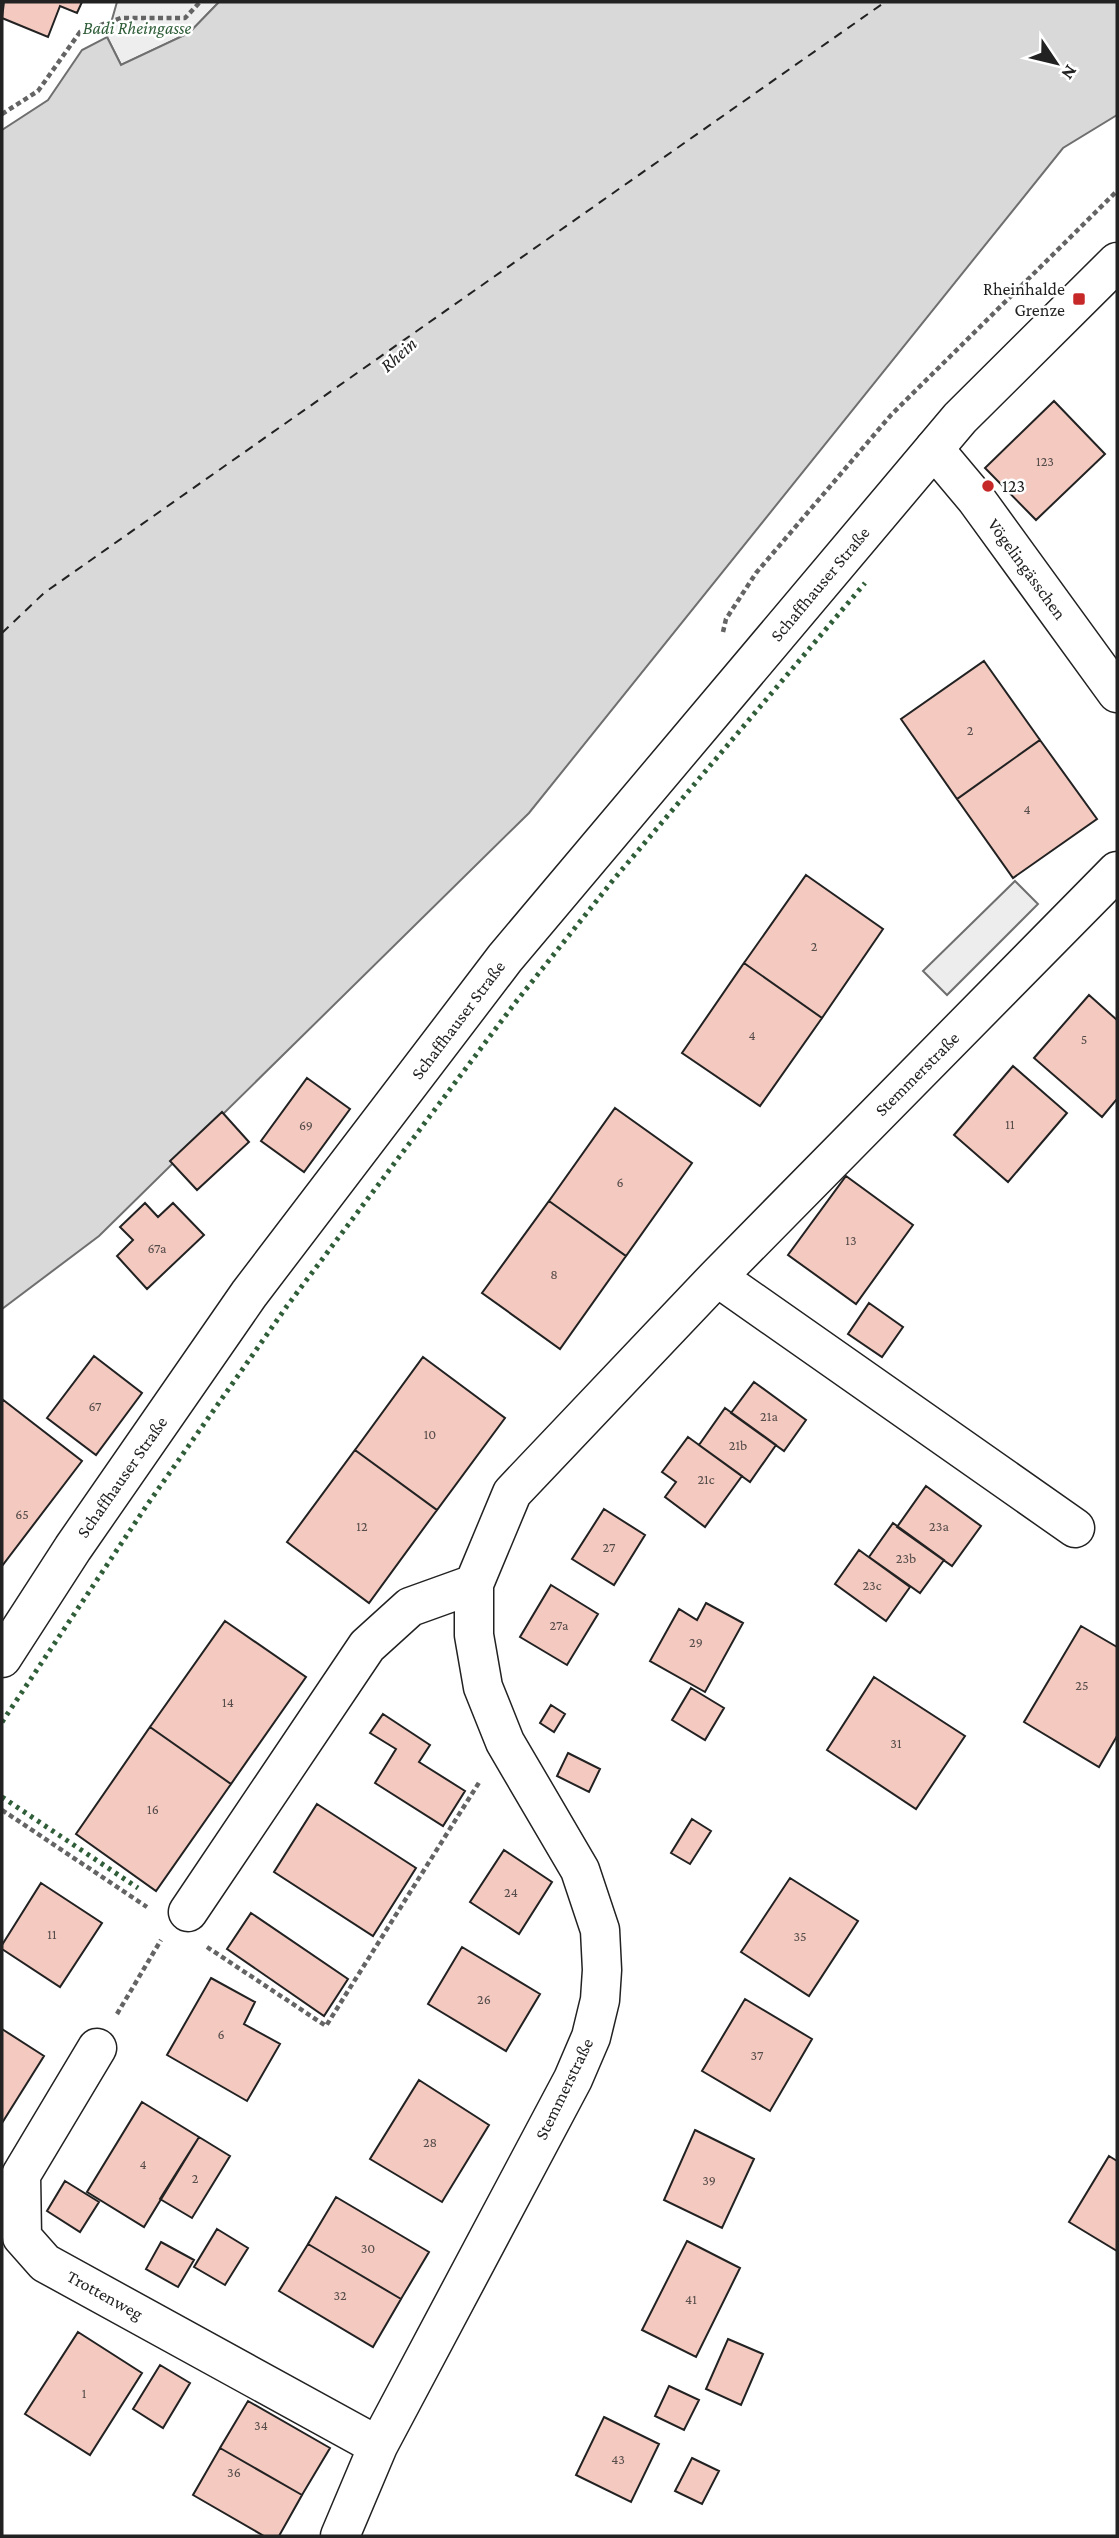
<svg xmlns="http://www.w3.org/2000/svg" width="1119" height="2538" font-family="'Crimson Pro',serif">
  <style>
    .green { fill: #eee; stroke: #6f6f6f; stroke-width: 2 }
    .parking { fill: #ededed; stroke: #6f6f6f; stroke-width: 2 }
    .water { fill: #d9d9d9; stroke: #6f6f6f; stroke-width: 2 }
    .lines { fill: none; stroke-linecap: round; stroke-linejoin: round }
    .ferry { stroke: #222; stroke-width: 2; stroke-dasharray: 9 7; stroke-linecap: butt }
    .building { fill: #f3c9c0; stroke: #222; stroke-width: 2 }
    .minor-casing { stroke: #222; stroke-width: 41 }
    .secondary-casing { stroke: #222; stroke-width: 41 }
    .path { stroke: #646464; stroke-width: 4.5; stroke-dasharray: 5 3.5; stroke-linecap: butt }
    .minor { stroke: #fff; stroke-width: 38 }
    .secondary { stroke: #fff; stroke-width: 38 }
    .hedge { stroke: #2f5e38; stroke-width: 5; stroke-dasharray: 3.5 5; stroke-linecap: butt }
    .poi-dot { fill: #c62828; stroke: #fff; stroke-width: 2.5 }
    .labels { text-anchor: middle; stroke-width: 5; stroke-linejoin: round; paint-order: stroke }
    .number-label { font-size: 14px; fill: #564c4a }
    .park-label { font-size: 18px; font-style: italic; fill: #2f5e38; stroke: #fff }
    .poi-label { font-size: 18px; fill: #222; stroke: #fff; text-anchor: end }
    .street-label { font-size: 18px; fill: #222; stroke: #fff }
    .water-label { font-size: 19px; font-style: italic; fill: #222; stroke: #fff }
  </style>
  <rect width="100%" height="100%" fill="#fff"/>
  <!-- green -->
  <path class="green" d="M117 2H219L189 33 121 65 107 37Z"/>
  <!-- parking -->
  <path class="parking" d="M1015 881 1038 904 947 995 923 971Z"/>
  <!-- water -->
  <path class="water" d="M219 2H1117V115L1063 148 529 813 99 1236 2 1309V130L48 100 82 50 107 37 121 65 189 33Z"/>
  <g class="lines">
    <!-- ferry -->
    <path class="ferry" d="M2 633 44 593 885 2"/>
  </g>
  <!-- building -->
  <path class="building" d="M4 2H82L77 13 60 6 48 37 2 18Z
    M1054 401 1105 454 1036 520 985 468Z
    M984 661 1040 740 957 799 901 719Z
    M1040 740 1097 819 1013 878 957 799Z
    M806 875 883 929 822 1018 744 963Z
    M744 963 822 1018 760 1106 682 1053Z
    M1089 995 1117 1020V1099L1102 1117 1034 1058Z
    M1013 1066 1067 1113 1008 1182 954 1135Z
    M307 1078 350 1109 304 1172 261 1141Z
    M615 1108 692 1163 626 1256 549 1201Z
    M222 1112 249 1142 197 1190 170 1161Z
    M846 1176 913 1225 856 1304 788 1255Z
    M549 1201 626 1256 560 1349 482 1293Z
    M145 1203 158 1217 173 1203 204 1235 147 1289 117 1256 133 1240 120 1227Z
    M869 1303 903 1327 882 1357 848 1334Z
    M94 1356 142 1393 96 1455 47 1418Z
    M423 1357 505 1418 437 1510 355 1450Z
    M754 1382 806 1420 784 1451 731 1413Z
    M2 1399 82 1461 2 1566Z
    M725 1408 776 1445 750 1482 699 1445Z
    M688 1437 742 1476 705 1527 665 1497 676 1482 662 1472Z
    M355 1450 437 1510 369 1603 287 1542Z
    M926 1486 981 1526 952 1566 897 1527Z
    M604 1509 645 1535 614 1585 572 1559Z
    M893 1523 944 1560 920 1593 869 1557Z
    M859 1550 910 1587 886 1621 835 1584Z
    M551 1585 598 1614 567 1665 520 1637Z
    M706 1603 743 1623 705 1692 650 1661 679 1609 697 1620Z
    M225 1621 306 1677 231 1784 150 1727Z
    M1081 1626 1117 1647V1736L1099 1767 1024 1722Z
    M874 1677 965 1736 916 1809 827 1750Z
    M691 1688 724 1708 705 1740 672 1720Z
    M551 1705 565 1714 554 1732 540 1723Z
    M383 1714 430 1745 419 1762 465 1791 443 1826 375 1783 396 1749 370 1733Z
    M150 1727 231 1784 156 1891 76 1834Z
    M568 1753 600 1769 589 1792 557 1776Z
    M317 1804 416 1868 373 1936 274 1872Z
    M692 1819 711 1831 690 1864 671 1853Z
    M504 1850 552 1882 519 1934 470 1902Z
    M790 1878 858 1921 809 1996 741 1952Z
    M41 1883 102 1923 60 1987 2 1949V1945Z
    M251 1913 348 1979 324 2016 227 1949Z
    M462 1947 540 1994 506 2051 428 2004Z
    M211 1978 255 2002 244 2024 280 2044 247 2101 167 2055Z
    M745 1999 812 2039 770 2111 702 2071Z
    M2 2029 44 2056 2 2123Z
    M419 2080 489 2125 442 2202 370 2159Z
    M142 2102 199 2137 144 2227 87 2192Z
    M695 2130 754 2159 722 2228 664 2200Z
    M199 2137 230 2156 192 2218 160 2199Z
    M1109 2156 1117 2161V2251L1069 2222Z
    M65 2181 99 2202 80 2232 47 2211Z
    M336 2197 429 2252 401 2299 308 2244Z
    M217 2229 248 2248 225 2285 194 2267Z
    M687 2241 740 2268 696 2357 642 2330Z
    M161 2242 194 2260 178 2287 146 2269Z
    M308 2244 401 2299 373 2347 279 2291Z
    M78 2332 142 2373 90 2455 25 2414Z
    M728 2339 763 2354 741 2405 706 2389Z
    M160 2365 190 2383 163 2428 133 2409Z
    M669 2386 699 2400 684 2430 655 2416Z
    M248 2401 330 2448 302 2495 220 2448Z
    M604 2417 659 2444 631 2502 576 2475Z
    M220 2448 302 2495 279 2536H264L193 2495Z
    M692 2458 719 2471 702 2504 675 2491Z"/>
  <g class="lines">
    <defs>
      <path id="minor" d="M934 449 976 499 1117 693
        M717 1277 1075 1528
        M188 1912 367 1646 410 1607 474 1584
        M97 2048 21 2175 22 2237 45 2263 378 2446
        M340 2536 378 2446 573 2079 591 2037 600 2000 602 1970 600 1930 580 1870 505 1742 483 1687 474 1635V1584L512 1493 717 1277 1117 871"/>
      <path id="secondary" d="M2 1658 73 1548 249 1294 505 958 960 418 1117 262"/>
    </defs>
    <!-- minor casing -->
    <use href="#minor" class="minor-casing"/>
    <!-- secondary casing -->
    <use href="#secondary" class="secondary-casing"/>
    <!-- path -->
    <path class="path" d="M2 114 38 91 80 32 121 18H185L200 2
      M723 632 726 619 756 573 891 415 1117 191
      M2 1810 147 1907
      M207 1947 326 2026 480 1781
      M117 2014 161 1940"/>
    <!-- minor -->
    <use href="#minor" class="minor"/>
    <!-- secondary -->
    <use href="#secondary" class="secondary"/>
    <!-- hedge -->
    <path class="hedge" d="M2 1722 147 1505 287 1306 515 1003 614 879 865 583
      M2 1797 138 1888"/>
  </g>
  <!-- markers -->
  <g class="poi-dot">
    <rect x="1072" y="292" width="14" height="14" rx="3.5"/>
    <circle cx="988" cy="486" r="7"/>
  </g>
  <g class="labels">
    <!-- number labels -->
    <g class="number-label">
      <text x="1045" y="466">123</text>
      <text x="970" y="735">2</text>
      <text x="1027" y="814">4</text>
      <text x="814" y="951">2</text>
      <text x="752" y="1040">4</text>
      <text x="1084" y="1044">5</text>
      <text x="1010" y="1129">11</text>
      <text x="306" y="1130">69</text>
      <text x="620" y="1187">6</text>
      <text x="851" y="1245">13</text>
      <text x="157" y="1253">67a</text>
      <text x="554" y="1279">8</text>
      <text x="95" y="1411">67</text>
      <text x="769" y="1421">21a</text>
      <text x="430" y="1439">10</text>
      <text x="738" y="1450">21b</text>
      <text x="706" y="1484">21c</text>
      <text x="22" y="1519">65</text>
      <text x="362" y="1531">12</text>
      <text x="939" y="1531">23a</text>
      <text x="609" y="1552">27</text>
      <text x="906" y="1563">23b</text>
      <text x="872" y="1590">23c</text>
      <text x="559" y="1630">27a</text>
      <text x="696" y="1647">29</text>
      <text x="1082" y="1690">25</text>
      <text x="228" y="1707">14</text>
      <text x="896" y="1748">31</text>
      <text x="153" y="1814">16</text>
      <text x="511" y="1897">24</text>
      <text x="52" y="1939">11</text>
      <text x="800" y="1941">35</text>
      <text x="484" y="2004">26</text>
      <text x="221" y="2039">6</text>
      <text x="757" y="2060">37</text>
      <text x="430" y="2147">28</text>
      <text x="143" y="2169">4</text>
      <text x="195" y="2183">2</text>
      <text x="709" y="2185">39</text>
      <text x="368" y="2253">30</text>
      <text x="340" y="2300">32</text>
      <text x="691" y="2304">41</text>
      <text x="84" y="2398">1</text>
      <text x="261" y="2430">34</text>
      <text x="618" y="2464">43</text>
      <text x="234" y="2477">36</text>
    </g>
    <!-- park labels -->
    <g class="park-label">
      <text x="137" y="34">Badi Rheingasse</text>
    </g>
    <!-- poi labels -->
    <g class="poi-label">
      <text x="1065" y="295">Rheinhalde<tspan x="1065" dy="21">Grenze</tspan></text>
      <text x="1002" y="492" text-anchor="start">123</text>
    </g>
    <!-- street labels -->
    <g class="street-label">
      <text transform="translate(1027 569) rotate(54)" y="6">Vögelingässchen</text>
      <text transform="translate(820 584) rotate(-50)" y="6">Schaffhauser Straße</text>
      <text transform="translate(458 1020) rotate(-53)" y="6">Schaffhauser Straße</text>
      <text transform="translate(917 1074) rotate(-45)" y="6">Stemmerstraße</text>
      <text transform="translate(122 1477) rotate(-55)" y="6">Schaffhauser Straße</text>
      <text transform="translate(564 2089) rotate(-64)" y="6">Stemmerstraße</text>
      <text transform="translate(105 2295) rotate(29)" y="6">Trottenweg</text>
    </g>
    <!-- water labels -->
    <g class="water-label">
      <text transform="translate(398 354) rotate(-42)" y="7">Rhein</text>
    </g>
  </g>
  <!-- border -->
  <rect width="1119" height="2538" fill="none" stroke="#222222" stroke-width="7"/>
  <!-- north arrow -->
  <g transform="translate(1056 63) rotate(125)" stroke="#ffffff" stroke-width="5" paint-order="stroke">
  <path d="M0-5L12 26L0 18L-12 26Z" fill="#222222"/>
  <text y="-10" font-size="19" font-weight="bold" text-anchor="middle" fill="#222222">N</text>
  </g>
</svg>
